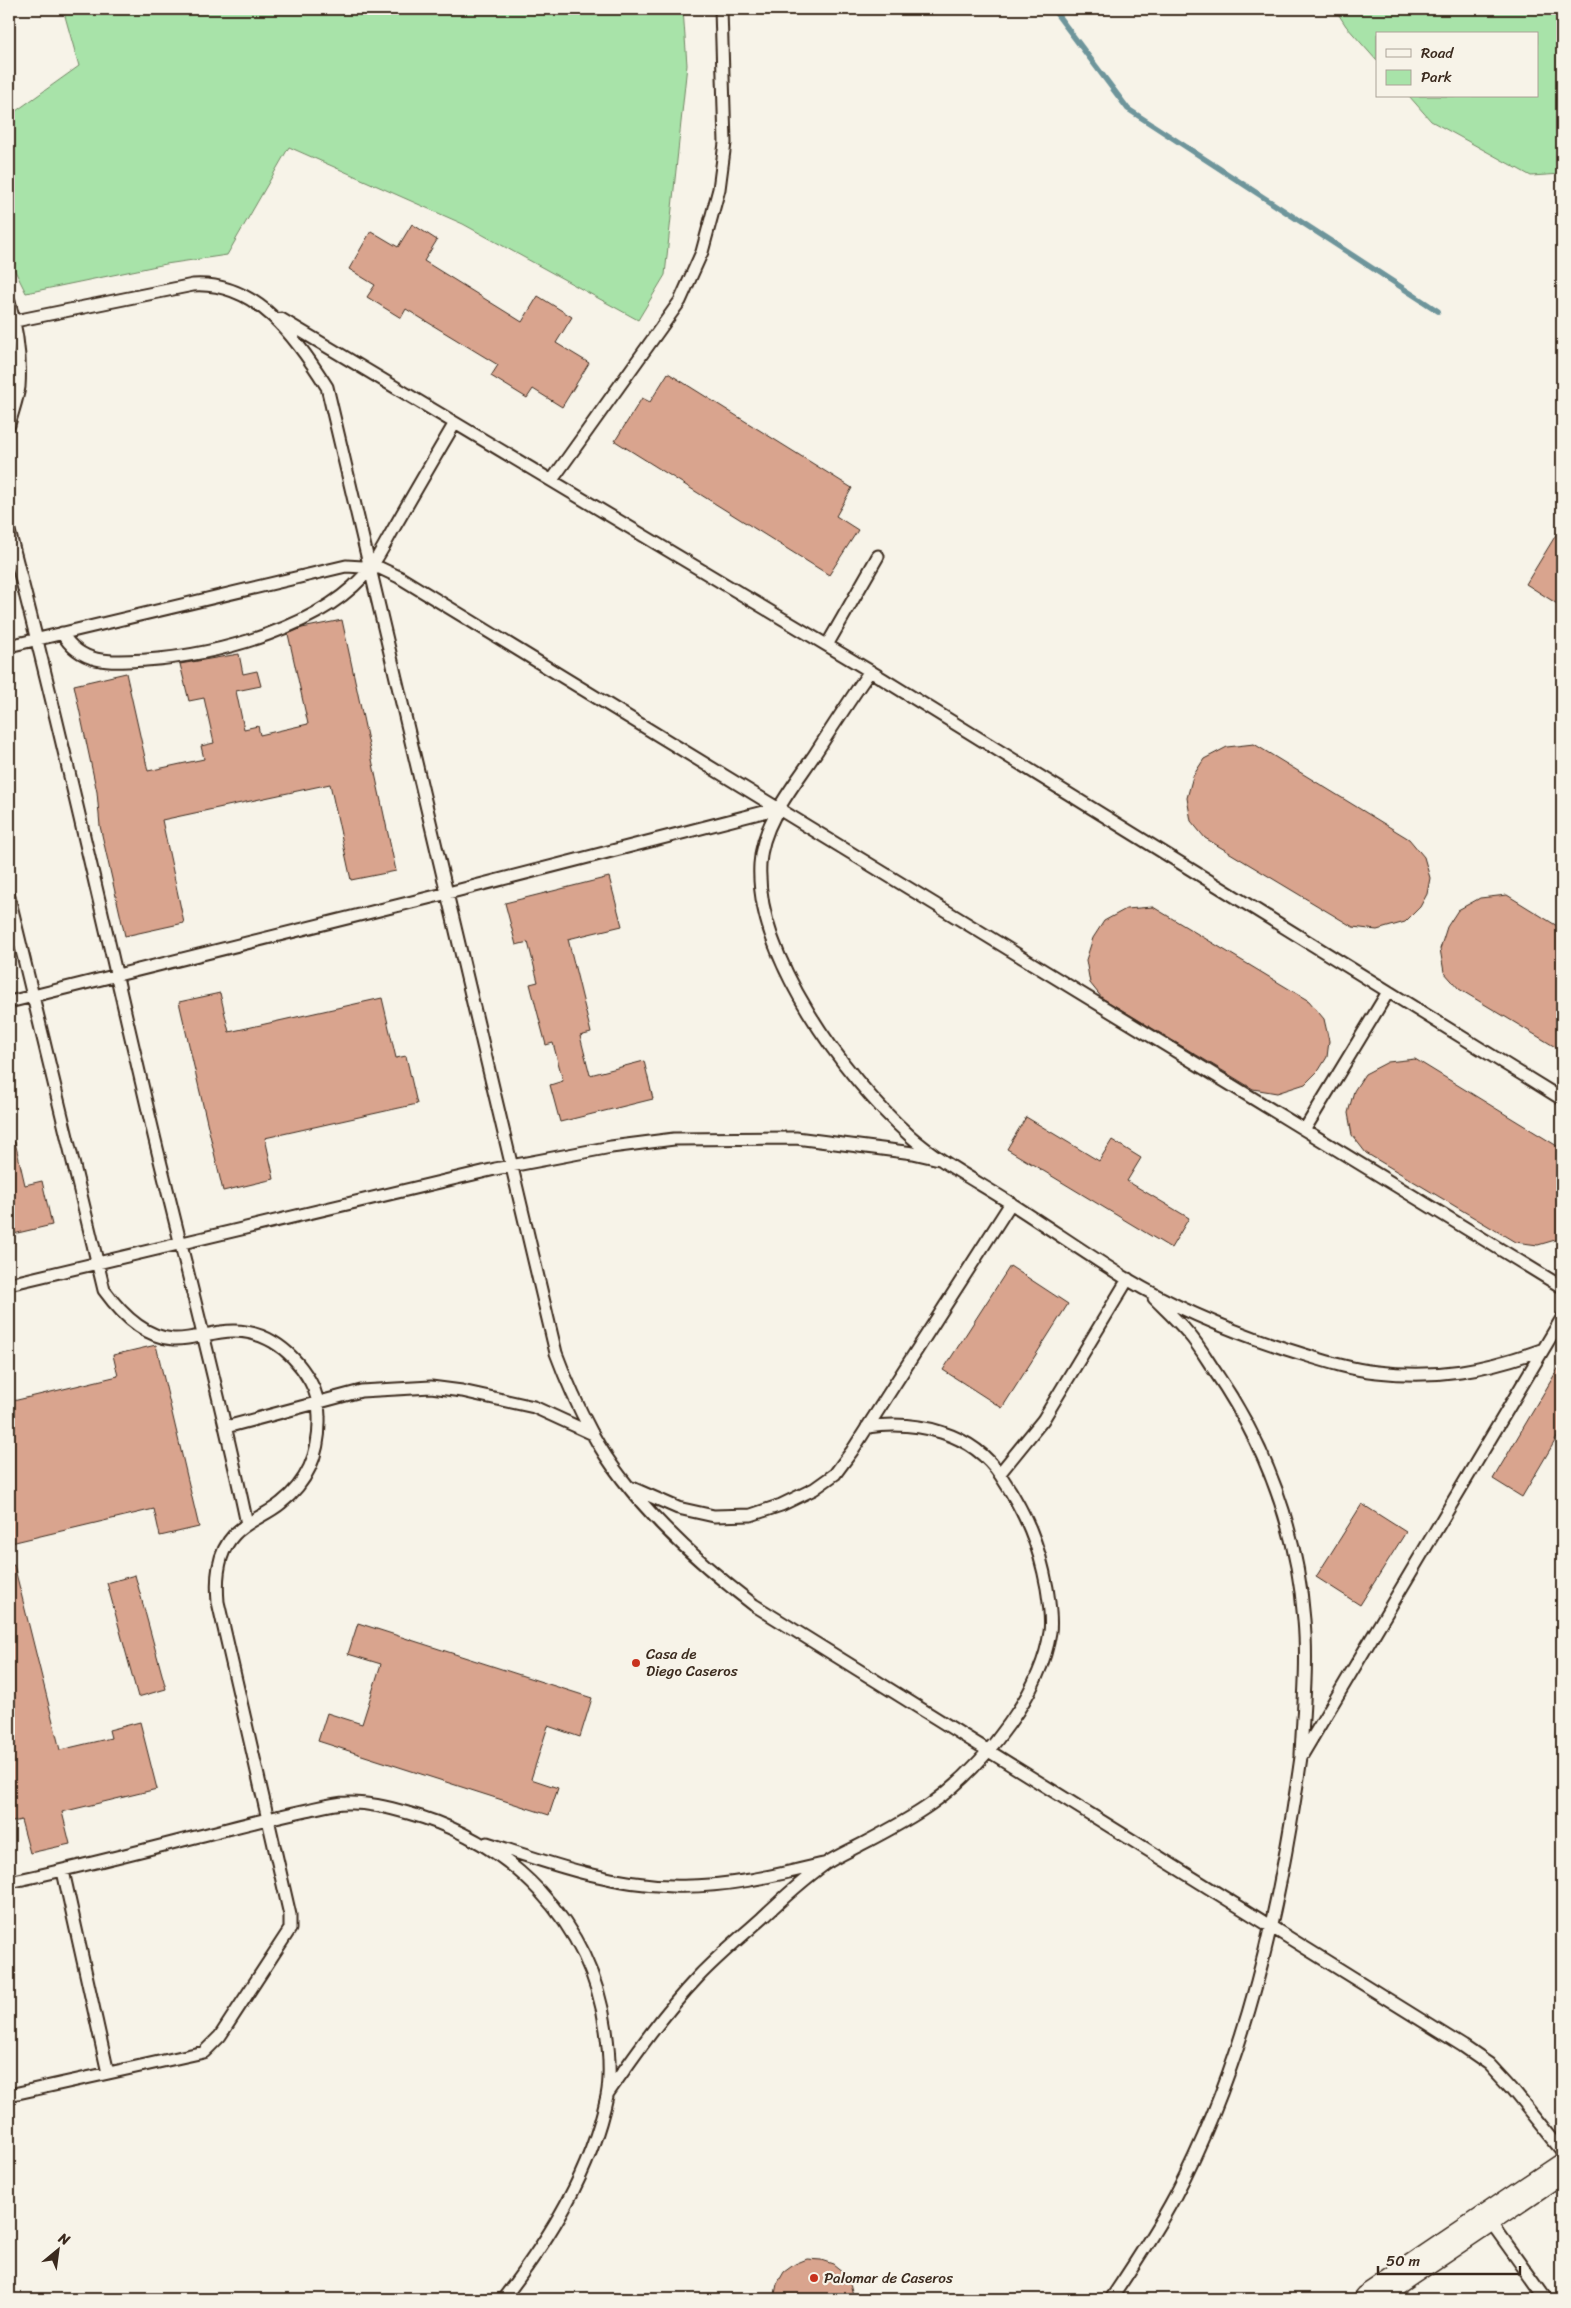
<svg xmlns="http://www.w3.org/2000/svg" width="1571" height="2308" font-family="Sriracha,sans-serif">
  <style>
    .green { fill: #a8e3a9; stroke: #728664 }
    .lines { fill: none; stroke-linecap: round; stroke-linejoin: round }
    .stream { stroke: #6e959b; stroke-width: 5.5 }
    .building { fill: #d9a48e; stroke: #3b2a1e }
    .service-casing { stroke: #3b2a1e; stroke-width: 15 }
    .tertiary-casing { stroke: #3b2a1e; stroke-width: 31 }
    .service { stroke: #f7f3e8; stroke-width: 11 }
    .tertiary { stroke: #f7f3e8; stroke-width: 28 }
    .poi-dot { fill: #c8321e; stroke: #f7f3e8; stroke-width: 2 }
    .labels { text-anchor: middle; stroke-width: 4.5; stroke-linejoin: round; paint-order: stroke }
    .poi-label { font-size: 15px; fill: #3b2a1e; stroke: #f7f3e8; text-anchor: start }
  </style>
  <rect width="100%" height="100%" fill="#f7f3e8"/>
  <filter id="ink" filterUnits="userSpaceOnUse"><feTurbulence type="fractalNoise" baseFrequency=".02" numOctaves="2"/><feDisplacementMap in="SourceGraphic" scale="10" xChannelSelector="R" yChannelSelector="G"/><feConvolveMatrix kernelMatrix="1 2 1 2 8 2 1 2 1" color-interpolation-filters="sRGB"/></filter>
  <g filter="url(#ink)">
    <!-- green -->
    <path class="green" d="M63 9H683L687 65 665 275 638 320 463 224 289 147 227 255 166 264 26 293 9 259V116L79 66Z
      M1335 9H1562V174L1531 176 1431 121 1409 96H1537V34H1377V61L1346 26Z"/>
    <g class="lines">
      <!-- stream -->
      <path class="stream" d="M1053 9 1128 109 1438 311"/>
    </g>
    <!-- building -->
    <path class="building" d="M412 224 437 240 424 261 522 322 538 296 572 317 556 343 589 363 562 407 533 389 527 398 491 376 498 365 406 309 401 318 367 297 375 285 349 269 371 231 398 247Z
      M668 373 852 488 836 516 858 530 829 575 615 441 642 398 650 402Z
      M1562 525V607L1526 584Z
      M342 620 396 871 351 880 330 784 162 820 184 923 125 936 100 826 97 792 74 685 126 673 148 771 204 759 201 746 214 743 204 698 189 701 180 664 239 654 243 674 257 671 261 686 236 691 244 729 258 726 260 735 308 724 288 634 302 628Z
      M1254 744 1409 839 1424 857 1430 878 1427 894 1420 907 1405 922 1377 930 1353 927 1205 838 1191 821 1187 798 1193 776 1204 759 1227 747Z
      M609 877 622 926 568 939 591 1033 580 1036 590 1075 644 1061 653 1099 560 1122 550 1085 563 1081 553 1043 546 1045 530 984 538 982 528 942 516 945 505 903Z
      M1507 895 1562 929V1051L1459 989 1444 972 1440 949 1447 927 1458 910 1480 898Z
      M1153 907 1309 1001 1324 1019 1329 1041 1327 1057 1319 1070 1305 1084 1277 1093 1253 1089 1102 998 1090 983 1086 960 1093 938 1104 921 1126 909Z
      M220 993 229 1032 382 998 396 1058 406 1056 417 1104 265 1138 274 1179 223 1191 179 1002Z
      M1415 1059 1562 1149V1238L1538 1245 1515 1242 1366 1153 1352 1135 1348 1113 1354 1091 1365 1074 1388 1062Z
      M1026 1117 1099 1161 1112 1140 1141 1158 1127 1181 1189 1218 1171 1248 1007 1149Z
      M15 1142 25 1185 42 1181 52 1225 9 1235V1143Z
      M1010 1266 1068 1304 1002 1408 943 1370Z
      M156 1345 199 1527 160 1536 154 1509 11 1543 9 1533V1402L118 1376 113 1355Z
      M1562 1362V1429L1522 1497 1493 1479Z
      M1362 1504 1406 1532 1360 1605 1316 1577Z
      M14 1565 60 1750 111 1738 109 1730 140 1722 157 1789 62 1812 70 1844 30 1853 21 1820 9 1823V1566Z
      M135 1575 166 1689 138 1697 107 1583Z
      M358 1623 592 1698 580 1737 548 1726 531 1779 558 1788 549 1815 318 1741 327 1713 362 1724 381 1664 348 1654Z
      M807 2259 821 2260 833 2264 843 2272 850 2283 854 2299H774L777 2284 784 2272 795 2264Z"/>
    <g class="lines">
      <defs>
        <path id="service" d="M9 302C17 329 21 358 19 387 17 400 12 413 9 425
          M281 319 870 671 1562 1099
          M15 321 193 285C257 281 297 339 327 387L556 1353C566 1380 578 1407 592 1433 627 1498 695 1560 754 1605L1463 2046 1489 2064 1511 2088 1562 2151
          M552 480 680 301 702 252 719 189 725 143 721 9
          M9 531C62 733 107 937 155 1140 186 1268 220 1395 247 1524
          M62 633C81 666 113 662 146 660 217 655 326 627 371 567 381 553 389 536 398 521 417 488 436 455 455 423
          M827 645 878 556
          M9 646 346 566 380 568 399 577 1562 1287
          M870 671C851 698 833 726 815 754 793 787 762 823 760 864 755 956 844 1076 909 1135 939 1162 978 1182 1012 1204 1051 1229 1088 1255 1127 1279 1177 1309 1231 1331 1286 1349 1316 1358 1346 1369 1377 1372 1437 1379 1485 1370 1541 1350
          M9 897 104 1290C120 1312 143 1337 173 1339 189 1340 205 1334 221 1332 260 1326 291 1348 310 1381 317 1393 319 1404 319 1417 320 1452 309 1481 281 1503 267 1515 246 1521 234 1535 217 1553 216 1579 218 1602L290 1915V1929L220 2036 204 2052 9 2095
          M9 1002 448 893 779 808
          M1305 1129 1388 992
          M9 1284 495 1169 611 1147 674 1139 796 1138 913 1153 939 1159
          M1154 1298C1165 1309 1178 1321 1188 1333 1198 1344 1206 1358 1214 1370 1265 1444 1297 1529 1304 1620 1308 1665 1303 1710 1301 1755
          M226 1427 361 1391 431 1387 462 1391 534 1407 593 1434
          M1000 1473 1043 1420 1128 1279
          M632 1488 678 1508 714 1516 751 1515 781 1505 814 1489 835 1474 852 1451 1011 1203
          M487 1843C547 1862 608 1885 672 1886 724 1888 773 1876 823 1864
          M63 1871 108 2073
          M9 1882C82 1867 155 1847 227 1829 254 1822 280 1816 307 1810 320 1807 334 1803 347 1803 368 1802 388 1807 408 1813 511 1841 591 1922 606 2030 609 2051 611 2075 607 2096 591 2172 550 2238 503 2299
          M608 2093C636 2053 664 2013 698 1977 718 1956 741 1937 762 1918 782 1899 803 1880 825 1864 837 1856 851 1850 864 1843 887 1831 910 1819 931 1804 962 1782 987 1755 1009 1724 1029 1696 1045 1666 1050 1632 1052 1618 1049 1602 1047 1588 1039 1544 1026 1514 1001 1476 972 1432 917 1420 867 1427
          M1488 2218 1546 2299
          M1111 2299C1133 2266 1156 2232 1175 2196 1246 2061 1280 1908 1301 1757L1562 1318"/>
        <path id="tertiary" d="M1368 2299 1562 2168"/>
      </defs>
      <!-- service casing -->
      <use href="#service" class="service-casing"/>
      <!-- tertiary casing -->
      <use href="#tertiary" class="tertiary-casing"/>
      <!-- service -->
      <use href="#service" class="service"/>
      <!-- tertiary -->
      <use href="#tertiary" class="tertiary"/>
    </g>
  </g>
  <!-- markers -->
  <g class="poi-dot">
    <circle cx="636" cy="1663" r="5"/>
    <circle cx="814" cy="2278" r="5"/>
  </g>
  <g class="labels">
    <!-- poi labels -->
    <g class="poi-label">
      <text x="646" y="1659">Casa de<tspan x="646" dy="17">Diego Caseros</tspan></text>
      <text x="824" y="2283">Palomar de Caseros</text>
    </g>
  </g>
  <!-- margin -->
  <rect width="1571" height="2308" fill="none" stroke="#f7f3e8" stroke-width="30"/>
  <rect x="15" y="15" width="1541" height="2278" fill="none" stroke="#3b2a1e" stroke-width="2" filter="url(#ink)"/>
  <!-- legend -->
  <rect x="1376" y="32" width="162" height="65" fill="#f7f3e8" stroke="#aca397"/>
  <rect x="1386" y="49" width="25" height="8" fill="#f7f3e8" stroke="#aca397"/>
  <text x="1421" y="58" font-size="15" fill="#3b2a1e">Road</text>
  <rect x="1386" y="70" width="25" height="15" fill="#a8e3a9" stroke="#aca397"/>
  <text x="1421" y="82" font-size="15" fill="#3b2a1e">Park</text>
  <!-- north arrow -->
  <g transform="translate(58 2250) rotate(29)" stroke="#f7f3e8" stroke-width="4" paint-order="stroke">
  <path d="M0-4L9 19L0 12L-9 19Z" fill="#3b2a1e"/>
  <text y="-8" font-size="14" font-weight="bold" text-anchor="middle" fill="#3b2a1e">N</text>
  </g>
  <!-- scale -->
  <path d="M1378 2266v8h142v-8" fill="none" stroke="#3b2a1e" stroke-width="2.5"/>
  <text x="1386" y="2266" font-size="15" fill="#3b2a1e" stroke="#f7f3e8" stroke-width="4" paint-order="stroke">50 m</text>
</svg>
